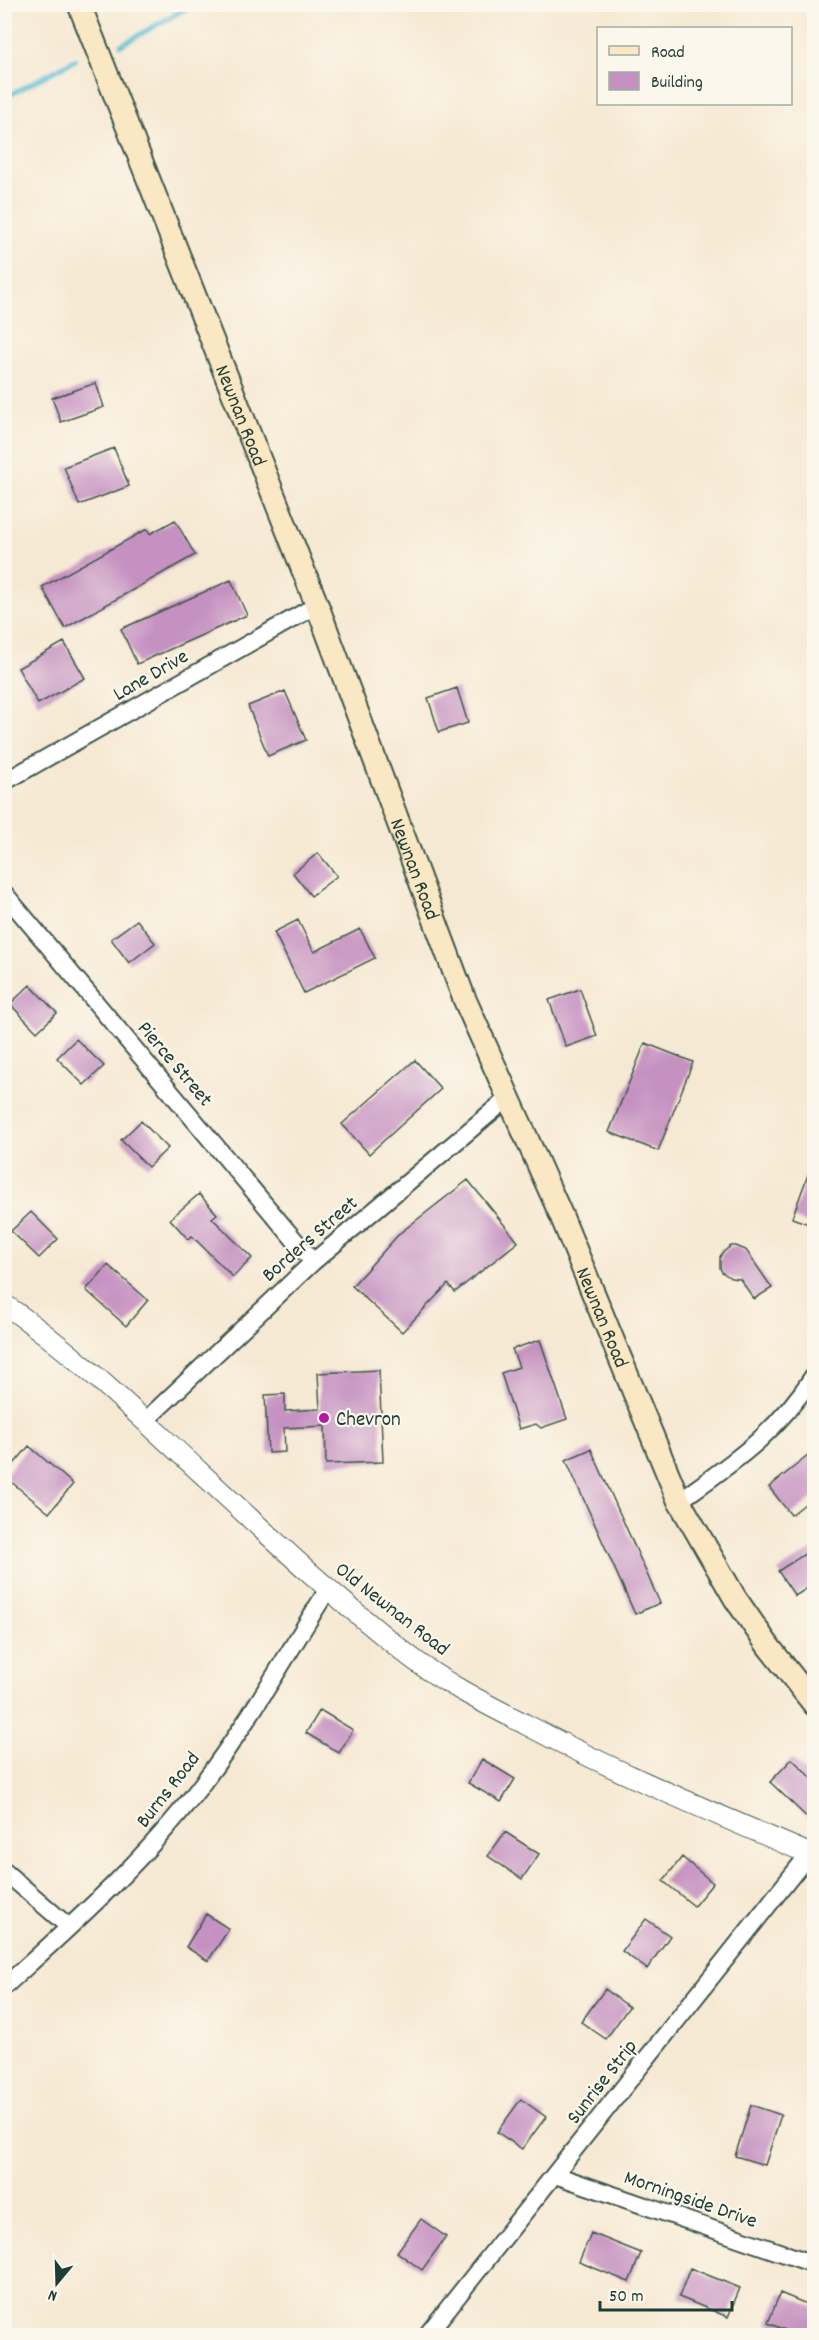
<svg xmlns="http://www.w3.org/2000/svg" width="819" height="2340" font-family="Dekko,sans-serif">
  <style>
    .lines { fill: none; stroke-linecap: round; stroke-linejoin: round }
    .stream { stroke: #58bbd6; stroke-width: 5 }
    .building { fill: #c591c1 }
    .minor-casing { stroke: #3f574c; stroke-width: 20 }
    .tertiary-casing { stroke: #3f574c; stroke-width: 22 }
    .secondary-casing { stroke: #3f574c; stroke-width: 26 }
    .minor { stroke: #fff; stroke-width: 16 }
    .tertiary { stroke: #fff; stroke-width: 20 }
    .secondary { stroke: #fae7c3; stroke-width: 22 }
    .poi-dot { fill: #b5179e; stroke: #fbf7ec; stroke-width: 2 }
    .labels { text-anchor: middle; stroke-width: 4.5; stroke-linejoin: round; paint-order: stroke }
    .street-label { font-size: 21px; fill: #1f3d34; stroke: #fbf7ec }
    .poi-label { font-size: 21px; fill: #1f3d34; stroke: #fbf7ec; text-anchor: start }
  </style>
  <rect width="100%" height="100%" fill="#fbf7ec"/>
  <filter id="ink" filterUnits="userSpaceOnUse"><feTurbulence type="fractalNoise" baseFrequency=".0167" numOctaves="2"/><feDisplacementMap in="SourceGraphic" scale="12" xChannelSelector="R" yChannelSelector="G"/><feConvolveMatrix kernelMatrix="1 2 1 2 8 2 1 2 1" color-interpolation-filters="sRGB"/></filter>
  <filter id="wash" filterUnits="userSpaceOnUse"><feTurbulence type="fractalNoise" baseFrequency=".008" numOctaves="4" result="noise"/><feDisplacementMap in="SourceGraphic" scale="24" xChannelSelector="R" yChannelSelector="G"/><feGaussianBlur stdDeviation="1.35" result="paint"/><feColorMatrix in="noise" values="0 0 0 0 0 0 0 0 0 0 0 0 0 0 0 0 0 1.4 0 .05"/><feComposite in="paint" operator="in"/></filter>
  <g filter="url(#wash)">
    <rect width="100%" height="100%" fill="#f6e9d3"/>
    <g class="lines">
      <!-- stream -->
      <path class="stream" d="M121 45 194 4
        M4 98 75 60"/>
    </g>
    <g id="blocks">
      <!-- building -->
      <path class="building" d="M96 383 104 407 61 422 52 398Z
        M114 448 129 486 79 505 64 467Z
        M175 520 195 555 65 628 42 587 147 529 150 534Z
        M231 580 247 615 137 664 121 629Z
        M64 642 85 678 38 704 18 668Z
        M457 688 468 723 439 732 428 698Z
        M285 691 306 740 268 756 248 706Z
        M318 853 337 876 311 896 293 873Z
        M137 920 155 943 129 963 111 939Z
        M298 920 314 952 360 929 375 958 304 993 274 932Z
        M30 985 57 1013 37 1032 10 1004Z
        M580 989 597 1036 566 1047 549 1000Z
        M76 1039 104 1066 84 1085 57 1058Z
        M645 1043 693 1062 658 1151 609 1132Z
        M415 1060 441 1089 369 1154 342 1124Z
        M141 1121 168 1148 148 1167 121 1140Z
        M813 1161 814 1162V1226L792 1218Z
        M468 1180 518 1242 455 1292 448 1284 402 1332 352 1286 400 1233Z
        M199 1194 217 1214 212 1218 252 1258 233 1277 192 1236 188 1239 170 1219Z
        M31 1212 58 1239 39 1258 11 1231Z
        M731 1246H736L746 1250 772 1288 754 1299 740 1279 731 1278 722 1272 720 1268V1257L722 1253Z
        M108 1265 148 1300 126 1326 86 1290Z
        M540 1340 567 1419 541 1428 536 1424 519 1429 501 1373 519 1367 512 1349Z
        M379 1370 383 1462 326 1464 325 1426 284 1428 285 1452 268 1453 265 1395 285 1394V1411L320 1409 318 1373Z
        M29 1446 73 1484 49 1513 4 1476Z
        M591 1449 660 1603 635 1614 566 1460Z
        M814 1451V1497L791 1515 769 1487Z
        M814 1548V1584L795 1596 778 1571Z
        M320 1710 353 1730 339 1753 306 1733Z
        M482 1759 515 1779 501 1802 468 1783Z
        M792 1759 814 1780V1824L770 1782Z
        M505 1832 539 1854 522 1879 488 1856Z
        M682 1857 713 1883 694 1906 663 1881Z
        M206 1914 229 1929 208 1961 186 1947Z
        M646 1919 670 1936 647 1969 622 1951Z
        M605 1989 629 2007 606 2039 581 2022Z
        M521 2099 546 2117 522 2149 497 2132Z
        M751 2105 781 2115 765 2165 735 2156Z
        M421 2219 446 2237 422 2270 397 2252Z
        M591 2233 641 2253 629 2282 579 2262Z
        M690 2268 740 2288 728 2317 679 2297Z
        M780 2293 814 2307V2336H800L768 2323Z"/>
    </g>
  </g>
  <g filter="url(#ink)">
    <use href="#blocks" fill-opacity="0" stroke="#3f574c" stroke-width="1.5"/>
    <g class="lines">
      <defs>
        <path id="minor" d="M4 782 317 605
          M4 893 313 1262
          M146 1420 313 1262 508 1098
          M679 1501C735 1461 776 1434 814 1375
          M4 1871 69 1927
          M4 1987C73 1924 143 1862 199 1788 247 1725 286 1656 328 1589
          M559 2170 561 2177 814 2264
          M426 2336 809 1854"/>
        <path id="tertiary" d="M4 1304C75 1353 137 1414 200 1472 268 1535 336 1599 409 1656 444 1683 486 1704 525 1724 619 1774 717 1814 814 1856"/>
        <g id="secondary">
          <path id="s1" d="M79 4 317 605 464 998 561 1215 679 1501 735 1598 769 1647 814 1704"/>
        </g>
      </defs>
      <!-- minor casing -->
      <use href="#minor" class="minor-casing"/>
      <!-- tertiary casing -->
      <use href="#tertiary" class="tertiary-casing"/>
      <!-- secondary casing -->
      <use href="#secondary" class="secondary-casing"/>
      <!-- minor -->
      <use href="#minor" class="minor"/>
      <!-- tertiary -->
      <use href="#tertiary" class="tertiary"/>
      <!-- secondary -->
      <use href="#secondary" class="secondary"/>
    </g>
  </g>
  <!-- markers -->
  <circle class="poi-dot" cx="324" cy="1418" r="6"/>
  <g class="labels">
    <!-- street labels -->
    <g class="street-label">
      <text dy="7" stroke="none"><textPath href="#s1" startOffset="442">Newnan Road</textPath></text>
      <text transform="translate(150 674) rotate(-30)" y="7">Lane Drive</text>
      <text dy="7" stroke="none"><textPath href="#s1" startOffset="928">Newnan Road</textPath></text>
      <text transform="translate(176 1063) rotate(50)" y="7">Pierce Street</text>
      <text transform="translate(309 1238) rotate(-41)" y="7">Borders Street</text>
      <text dy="7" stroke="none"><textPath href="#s1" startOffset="1414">Newnan Road</textPath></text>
      <text transform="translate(393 1608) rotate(38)" y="7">Old Newnan Road</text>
      <text transform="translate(167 1789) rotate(-52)" y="7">Burns Road</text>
      <text transform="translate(601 2081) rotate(-52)" y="7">Sunrise Strip</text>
      <text transform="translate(691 2198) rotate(19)" y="7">Morningside Drive</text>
    </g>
    <!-- poi labels -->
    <g class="poi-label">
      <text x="336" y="1425">Chevron</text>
    </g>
  </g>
  <!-- margin -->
  <rect width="819" height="2340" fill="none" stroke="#fbf7ec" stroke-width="24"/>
  <!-- legend -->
  <rect x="597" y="27" width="195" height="78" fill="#fbf7ec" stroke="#a3ada2" stroke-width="1.5"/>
  <rect x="609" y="46" width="30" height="9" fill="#fae7c3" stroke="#a3ada2" stroke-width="1.5"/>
  <text x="651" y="57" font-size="18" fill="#1f3d34">Road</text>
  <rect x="609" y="72" width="30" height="18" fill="#c591c1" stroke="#a3ada2" stroke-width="1.5"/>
  <text x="651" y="87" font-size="18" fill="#1f3d34">Building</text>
  <!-- north arrow -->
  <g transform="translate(57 2283) rotate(199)" stroke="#fbf7ec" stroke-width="4.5" paint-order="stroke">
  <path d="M0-4.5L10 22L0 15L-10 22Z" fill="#1f3d34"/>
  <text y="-9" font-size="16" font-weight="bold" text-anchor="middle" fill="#1f3d34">N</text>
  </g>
  <!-- scale -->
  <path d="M600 2301v9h132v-9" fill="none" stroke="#1f3d34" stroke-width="3"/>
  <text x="609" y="2301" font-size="18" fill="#1f3d34" stroke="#fbf7ec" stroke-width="4.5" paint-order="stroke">50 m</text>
</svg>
